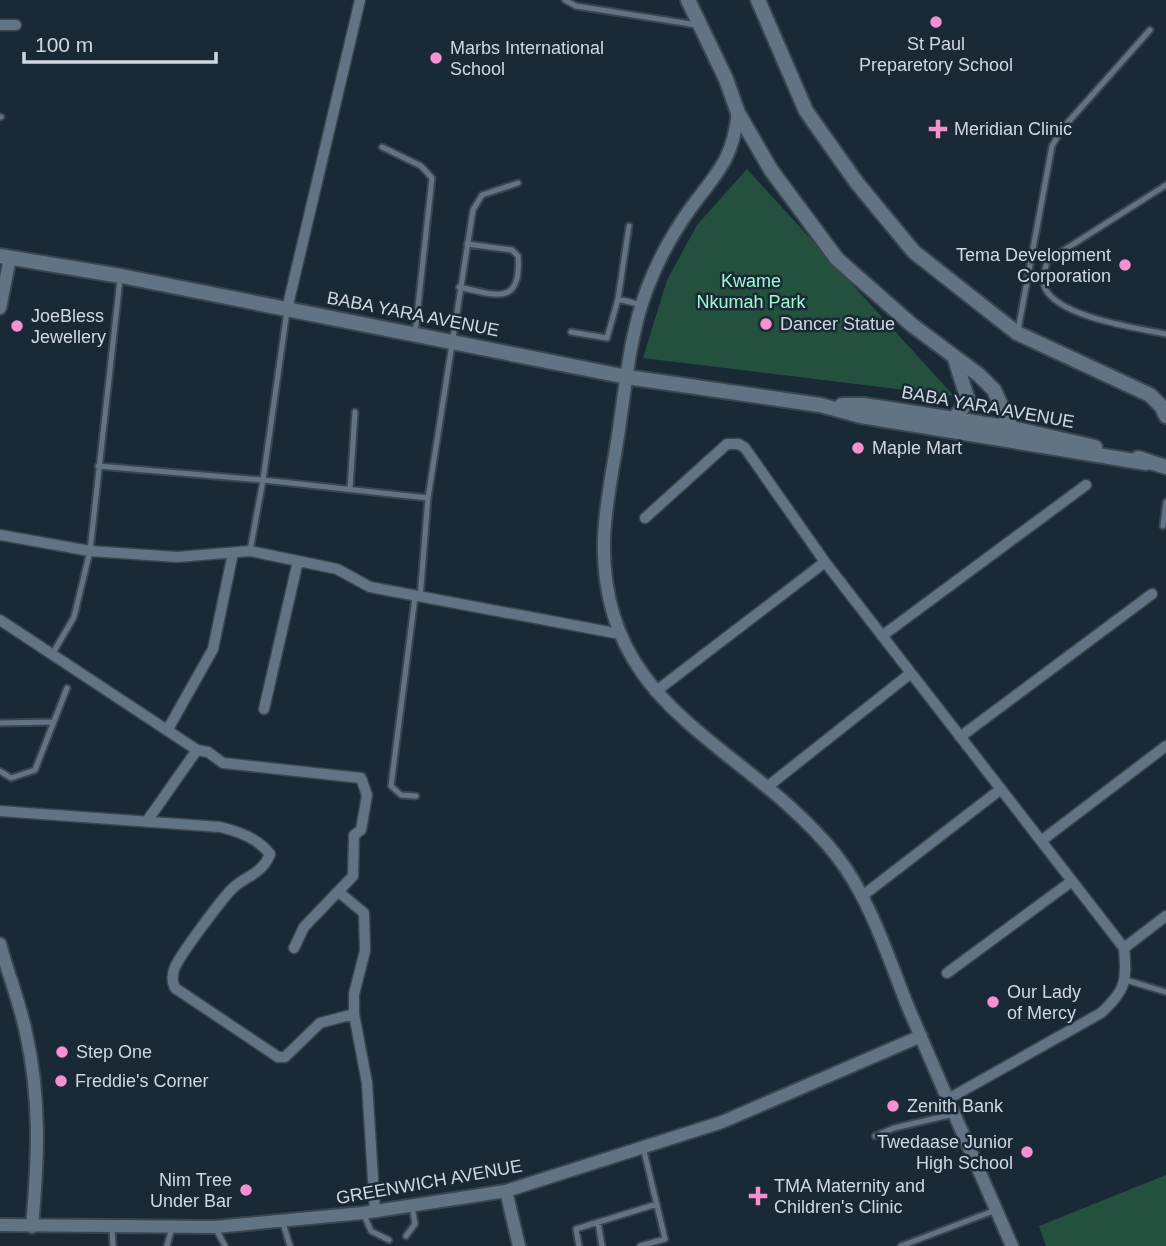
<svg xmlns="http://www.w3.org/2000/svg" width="1166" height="1246" font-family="Arial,sans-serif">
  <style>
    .park { fill: #24513d }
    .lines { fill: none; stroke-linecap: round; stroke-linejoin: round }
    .service-casing { stroke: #3a4550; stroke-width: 9 }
    .minor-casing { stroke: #3a4550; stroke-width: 13 }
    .tertiary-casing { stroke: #3a4550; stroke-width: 16 }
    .secondary-casing { stroke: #3a4550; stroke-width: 18 }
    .service { stroke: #627383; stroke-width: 5 }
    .minor { stroke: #627383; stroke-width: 10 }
    .tertiary { stroke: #627383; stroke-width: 12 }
    .secondary { stroke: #627383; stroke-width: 14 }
    .poi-dot { fill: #f690cf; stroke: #1a2936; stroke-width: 2.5 }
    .labels { text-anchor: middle; stroke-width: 5; stroke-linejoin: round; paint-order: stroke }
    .poi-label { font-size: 18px; fill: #cfd8e1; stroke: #1a2936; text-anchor: start }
    .park-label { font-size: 18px; fill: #9ffbcf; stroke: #1a2936 }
    .street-label { font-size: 18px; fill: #cfd8e1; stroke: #1a2936 }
  </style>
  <rect width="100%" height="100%" fill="#1a2936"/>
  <!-- park -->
  <path class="park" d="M747 169 954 396 643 358 667 280 697 225Z
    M1166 1175V1246H1046L1039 1226Z"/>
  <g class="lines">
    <defs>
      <path id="service" d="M565 0 576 6 697 25
        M0 117H1
        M382 147 421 166 432 178 415 334
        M1166 185 1047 261C1045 270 1042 280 1045 288 1058 317 1137 328 1166 334
        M459 287C495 295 522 307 518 256L512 250 467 244
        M618 299 642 305
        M1018 330 1052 146 1062 129 1150 30
        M571 332 607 338 618 299 629 226
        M98 466 263 480 287 311
        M350 488 355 412
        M1163 526 1166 502
        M250 551 263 480 428 498
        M415 597 391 786 401 795 416 796
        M420 598 428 498 473 210 482 195 518 183
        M53 653 74 617 90 551 120 279
        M0 723 54 722
        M0 771 11 778 35 770 67 688
        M1126 980 1166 992
        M875 1136 894 1128 954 1114
        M364 1215 371 1231 389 1240
        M598 1222 602 1246
        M283 1223 290 1246
        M215 1227 225 1246
        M112 1228 113 1246
        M406 1236 415 1224 412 1206
        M167 1246 172 1227
        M579 1246 576 1229 657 1204
        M640 1246 665 1239 643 1147
        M901 1246 996 1210"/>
      <path id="minor" d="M0 25H16
        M287 309 360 0
        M645 518 727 444H739L745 448 825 562 1124 948C1127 981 1126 990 1101 1013L948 1099
        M0 535 90 551 177 557 250 551 337 569 370 587 620 634
        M0 620 197 750 208 752 223 763 361 778 367 795 361 830 354 835 353 876 304 927 294 948
        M882 636 1086 485
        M655 692 825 562
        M264 709 298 561
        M168 729 213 649 233 553
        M960 737 1152 594
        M767 787 911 673
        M0 811 220 827C240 832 257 838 270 854 262 875 244 876 231 890 219 903 182 952 175 967 172 974 172 982 175 988L278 1057H285L320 1023 354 1014
        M147 821 197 750
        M1041 841 1166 746
        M340 893 364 913 365 951 354 994V1014L367 1083 375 1211
        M861 897 1001 789
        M1124 948 1166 916
        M947 973 1072 881"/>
      <path id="tertiary" d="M738 113C732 162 717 172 690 209 673 233 657 262 647 289 630 333 626 383 619 429 614 465 605 503 604 539 599 712 746 742 836 855 870 898 888 957 908 1007 942 1087 977 1166 1012 1246
        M0 308 10 258
        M0 944C8 974 20 1003 26 1033 41 1099 38 1160 32 1227
        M506 1191 519 1246
        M0 1225 215 1227 363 1213 506 1191 722 1122 921 1036"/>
      <path id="secondary" d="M688 0 726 79 738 113 771 170 837 259 912 325 979 375 994 390 1018 442
        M758 0 806 111 857 183 914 252 1017 333 1150 395 1162 407 1166 416
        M0 256 121 276 627 377 820 405 861 416 1146 463
        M842 405H864L1012 428 1095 447
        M954 419 968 400 955 359
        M1138 458 1166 467"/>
    </defs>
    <!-- service casing -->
    <use href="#service" class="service-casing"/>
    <!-- minor casing -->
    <use href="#minor" class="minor-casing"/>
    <!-- tertiary casing -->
    <use href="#tertiary" class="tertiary-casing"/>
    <!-- secondary casing -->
    <use href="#secondary" class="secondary-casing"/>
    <!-- service -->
    <use href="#service" class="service"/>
    <!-- minor -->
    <use href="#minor" class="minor"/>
    <!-- tertiary -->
    <use href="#tertiary" class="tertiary"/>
    <!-- secondary -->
    <use href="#secondary" class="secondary"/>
  </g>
  <!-- markers -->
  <g class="poi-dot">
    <circle cx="936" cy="22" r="7"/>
    <circle cx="436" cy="58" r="7"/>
    <path d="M934.5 118.5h7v7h7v7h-7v7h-7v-7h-7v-7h7z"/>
    <circle cx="1125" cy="265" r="7"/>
    <circle cx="766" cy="324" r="7"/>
    <circle cx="17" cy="326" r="7"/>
    <circle cx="858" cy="448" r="7"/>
    <circle cx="993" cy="1002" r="7"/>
    <circle cx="62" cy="1052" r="7"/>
    <circle cx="61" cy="1081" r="7"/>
    <circle cx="893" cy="1106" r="7"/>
    <circle cx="1027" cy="1152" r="7"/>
    <circle cx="246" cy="1190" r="7"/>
    <path d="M754.5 1185.5h7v7h7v7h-7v7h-7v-7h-7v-7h7z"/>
  </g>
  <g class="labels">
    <!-- poi labels -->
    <g class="poi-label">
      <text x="936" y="50" text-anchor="middle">St Paul<tspan x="936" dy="21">Preparetory School</tspan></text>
      <text x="450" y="54">Marbs International<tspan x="450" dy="21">School</tspan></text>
      <text x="954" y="135">Meridian Clinic</text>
      <text x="1111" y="261" text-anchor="end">Tema Development<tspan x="1111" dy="21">Corporation</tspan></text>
      <text x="31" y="322">JoeBless<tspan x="31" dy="21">Jewellery</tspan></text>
      <text x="780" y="330">Dancer Statue</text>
      <text x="872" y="454">Maple Mart</text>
      <text x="1007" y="998">Our Lady<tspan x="1007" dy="21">of Mercy</tspan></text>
      <text x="76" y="1058">Step One</text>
      <text x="75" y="1087">Freddie's Corner</text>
      <text x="907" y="1112">Zenith Bank</text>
      <text x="1013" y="1148" text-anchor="end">Twedaase Junior<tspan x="1013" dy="21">High School</tspan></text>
      <text x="232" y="1186" text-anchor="end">Nim Tree<tspan x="232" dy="21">Under Bar</tspan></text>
      <text x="774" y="1192">TMA Maternity and<tspan x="774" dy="21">Children's Clinic</tspan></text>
    </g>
    <!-- park labels -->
    <g class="park-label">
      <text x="751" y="287">Kwame<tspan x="751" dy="21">Nkumah Park</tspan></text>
    </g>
    <!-- street labels -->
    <g class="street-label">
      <text transform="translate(413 314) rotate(11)" y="6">BABA YARA AVENUE</text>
      <text transform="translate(988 407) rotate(10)" y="6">BABA YARA AVENUE</text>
      <text transform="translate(429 1182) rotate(-10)" y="6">GREENWICH AVENUE</text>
    </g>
  </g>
  <!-- scale -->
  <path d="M24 52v10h192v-10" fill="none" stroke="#cfd8e1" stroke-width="3.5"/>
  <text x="35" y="52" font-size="21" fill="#cfd8e1" stroke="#1a2936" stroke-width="5" paint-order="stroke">100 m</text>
</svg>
